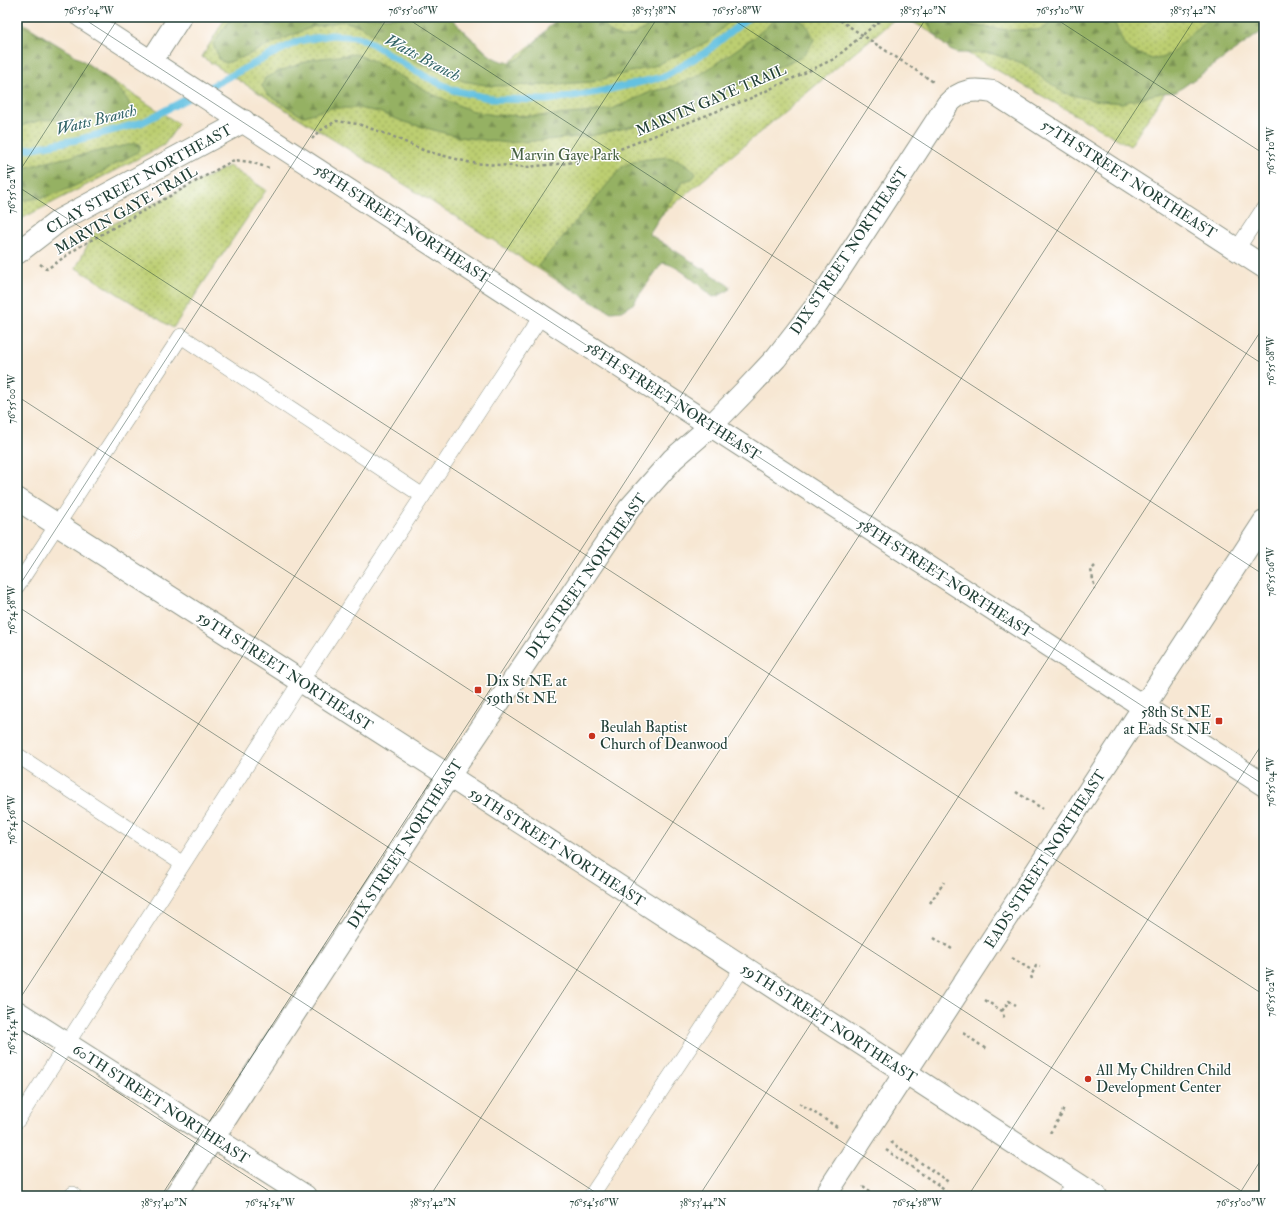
<svg xmlns="http://www.w3.org/2000/svg" width="1281" height="1213" font-family="'IM FELL Double Pica',serif">
  <style>
    .grass { fill: url(#grass-dots); stroke: #6e8652 }
    .forest { fill: url(#forest-firs); stroke: #5a774c }
    .lines { fill: none; stroke-linecap: round; stroke-linejoin: round }
    .stream { stroke: #63c1e1; stroke-width: 7 }
    .service-casing { stroke: #8b9284; stroke-width: 16 }
    .minor-casing { stroke: #8b9284; stroke-width: 24 }
    .path { stroke: #8b9284; stroke-width: 2.5; stroke-dasharray: 3 3; stroke-linecap: butt }
    .service { stroke: #fff; stroke-width: 15 }
    .minor { stroke: #fff; stroke-width: 22 }
    .ticks { fill: none; stroke: #1f3d34; stroke-width: 1; stroke-opacity: 0.45 }
    .poi-dot { fill: #c8321e; stroke: #fff; stroke-width: 1.5 }
    .labels { text-anchor: middle; stroke-width: 3; stroke-linejoin: round; paint-order: stroke }
    .street-label { font-size: 15px; fill: #1f3d34; stroke: #fff }
    .park-label { font-size: 15px; fill: #466143; stroke: #fff }
    .poi-label { font-size: 15px; fill: #1f3d34; stroke: #fff; text-anchor: start }
    .water-label { font-size: 16px; font-style: italic; fill: #336568; stroke: #fff }
    .neatline { fill: none; stroke: #1f3d34; stroke-width: 1.5 }
    .ticks-label { font-size: 10px; text-anchor: middle; fill: #1f3d34 }
  </style>
  <defs>
    <pattern id="grass-dots" width="8" height="8" patternUnits="userSpaceOnUse"><rect width="8" height="8" fill="#bcce71"/><path d="M2 2h.1M6 6h.1" fill="none" stroke="#98a85e" stroke-width="1.8" stroke-linecap="round"/></pattern>
    <pattern id="forest-firs" width="22" height="20" patternUnits="userSpaceOnUse"><rect width="22" height="20" fill="#95b163"/><path d="M5 1l3.5 6h-7zM16 11l3.5 6h-7z" fill="#799152"/></pattern>
  </defs>
  <rect width="100%" height="100%" fill="#fff"/>
  <filter id="ink" filterUnits="userSpaceOnUse"><feTurbulence type="fractalNoise" baseFrequency=".025" numOctaves="2"/><feDisplacementMap in="SourceGraphic" scale="8" xChannelSelector="R" yChannelSelector="G"/><feConvolveMatrix kernelMatrix="1 2 1 2 8 2 1 2 1" color-interpolation-filters="sRGB"/></filter>
  <filter id="wash" filterUnits="userSpaceOnUse"><feTurbulence type="fractalNoise" baseFrequency=".012" numOctaves="4" result="noise"/><feDisplacementMap in="SourceGraphic" scale="16" xChannelSelector="R" yChannelSelector="G"/><feGaussianBlur stdDeviation="0.9" result="paint"/><feColorMatrix in="noise" values="0 0 0 0 0 0 0 0 0 0 0 0 0 0 0 0 0 1.4 0 .05"/><feComposite in="paint" operator="in"/></filter>
  <g filter="url(#wash)">
    <rect width="100%" height="100%" fill="#f7e7d3"/>
    <!-- grass -->
    <path class="grass" d="M226 17H449L503 68 564 17H897L572 290 202 57Z
      M904 17H1214L1130 146Z
      M17 19 179 124 164 145 17 221Z
      M229 166 266 190 173 328 76 268 93 234Z"/>
    <!-- forest -->
    <path class="forest" d="M232 17H450C466 31 497 77 521 57 534 46 545 29 559 17H603C604 25 606 30 614 34 634 46 650 18 666 17 689 15 712 17 734 17L710 40 699 46 654 66 591 82 546 85 491 86 463 81 422 65 360 26 343 21 312 27 266 46 248 55 226 63 220 60 213 44Z
      M774 17C797 17 806 17 814 40L804 55 690 108 634 126 590 136 508 143 460 137 404 122 379 112 358 108H330L305 116 300 115 267 94 262 86 265 78 280 71 314 59 355 54 374 61 434 95 470 110 493 115 539 116 582 113 612 109 653 91 668 88 698 76 753 38 769 25Z
      M929 17H954L969 25 1009 30H1038L1047 26 1053 17H1112L1124 44 1132 51 1152 59 1161 58 1170 54 1209 17H1264V30L1176 92 1160 93 1122 103 1092 100 1064 93 1022 63 990 53H957L950 50 939 40 927 22Z
      M17 22C44 37 124 79 131 108L125 115 119 117 41 120 17 127Z
      M136 143 140 144V149L136 153C99 172 60 201 17 200V170C56 158 97 153 136 143Z
      M667 157C679 160 689 163 696 174L692 179 683 181 649 234 730 286 729 290 718 296 713 297C701 287 677 263 662 263L632 305 621 311 611 312 592 302 538 266 622 167C634 159 652 159 667 157Z"/>
    <g class="lines">
      <!-- stream -->
      <path class="stream" d="M17 151 81 139 143 122 272 54 299 41 331 35 358 37 373 44 415 71 453 90 493 99 547 100 598 92 663 77 706 52 749 17"/>
    </g>
  </g>
  <g filter="url(#ink)">
    <g class="lines">
      <defs>
        <path id="service" d="M1237 249 1264 208
          M17 586 181 336 423 496
          M17 755 183 864
          M17 1121 301 681 542 315
          M73 1194 74 1196
          M591 1196 743 967
          M1065 1196 1074 1182"/>
        <path id="minor" d="M82 17 1264 785
          M151 62 180 17
          M17 253 60 220 244 121
          M17 499 449 776 1096 1196
          M17 1012 305 1196
          M175 1196 449 776 629 509 673 459 711 426 746 390 776 358 814 309 947 105C961 89 973 89 993 92L1264 267
          M825 1196 1264 522"/>
      </defs>
      <!-- service casing -->
      <use href="#service" class="service-casing"/>
      <!-- minor casing -->
      <use href="#minor" class="minor-casing"/>
      <!-- path -->
      <path class="path" d="M835 17 935 83
        M312 139 318 132 336 121 358 124 392 136 425 151 472 163 526 167 568 163 607 154 751 98 834 59 884 17
        M40 264 47 269 79 247 234 160 250 162 269 168
        M1095 566 1091 570 1095 589
        M1016 792 1043 809
        M930 903 944 882
        M934 938 952 949
        M1012 958 1033 971
        M1032 979 1031 976 1036 966 1040 967
        M985 1000 1002 1011 1005 1020
        M1002 1011 1009 1001 1016 1005
        M963 1033 986 1049
        M799 1103 837 1127
        M1050 1133 1062 1114 1064 1107
        M891 1142 950 1183
        M886 1150 946 1190
        M863 1186 877 1196"/>
      <!-- service -->
      <use href="#service" class="service"/>
      <!-- minor -->
      <use href="#minor" class="minor"/>
    </g>
  </g>
  <!-- ticks -->
  <path class="ticks" d="M81 17 1264 785M405 17 1264 575M729 17 1264 365M1053 17 1264 154M17 175 119 17M17 186 1264 995M17 396 1249 1196M17 589 388 17M17 606 925 1196M17 817 601 1196M17 1003 658 17M17 1027 277 1196M161 1196 927 17M430 1196 1196 17M699 1196 1264 326M968 1196 1264 741M1238 1196 1264 1155"/>
  <!-- markers -->
  <g class="poi-dot">
    <rect x="474" y="686" width="8" height="8" rx="2"/>
    <rect x="1215" y="717" width="8" height="8" rx="2"/>
    <circle cx="592" cy="736" r="4"/>
    <circle cx="1088" cy="1079" r="4"/>
  </g>
  <g class="labels">
    <!-- street labels -->
    <g class="street-label">
      <text transform="translate(711 100) rotate(-23)" y="5">MARVIN GAYE TRAIL</text>
      <text transform="translate(139 179) rotate(-29)" y="5">CLAY STREET NORTHEAST</text>
      <text transform="translate(1129 179) rotate(33)" y="5">57TH STREET NORTHEAST</text>
      <text transform="translate(126 210) rotate(-30)" y="5">MARVIN GAYE TRAIL</text>
      <text transform="translate(402 224) rotate(33)" y="5">58TH STREET NORTHEAST</text>
      <text transform="translate(849 251) rotate(-56)" y="5">DIX STREET NORTHEAST</text>
      <text transform="translate(673 401) rotate(33)" y="5">58TH STREET NORTHEAST</text>
      <text transform="translate(586 576) rotate(-55)" y="5">DIX STREET NORTHEAST</text>
      <text transform="translate(945 578) rotate(33)" y="5">58TH STREET NORTHEAST</text>
      <text transform="translate(285 671) rotate(33)" y="5">59TH STREET NORTHEAST</text>
      <text transform="translate(405 844) rotate(-57)" y="5">DIX STREET NORTHEAST</text>
      <text transform="translate(557 847) rotate(33)" y="5">59TH STREET NORTHEAST</text>
      <text transform="translate(1045 859) rotate(-57)" y="5">EADS STREET NORTHEAST</text>
      <text transform="translate(829 1023) rotate(33)" y="5">59TH STREET NORTHEAST</text>
      <text transform="translate(161 1104) rotate(33)" y="5">60TH STREET NORTHEAST</text>
    </g>
    <!-- park labels -->
    <g class="park-label">
      <text x="565" y="160">Marvin Gaye Park</text>
    </g>
    <!-- poi labels -->
    <g class="poi-label">
      <text x="486" y="686">Dix St NE at<tspan x="486" dy="17">59th St NE</tspan></text>
      <text x="1211" y="717" text-anchor="end">58th St NE<tspan x="1211" dy="17">at Eads St NE</tspan></text>
      <text x="600" y="732">Beulah Baptist<tspan x="600" dy="17">Church of Deanwood</tspan></text>
      <text x="1096" y="1075">All My Children Child<tspan x="1096" dy="17">Development Center</tspan></text>
    </g>
    <!-- water labels -->
    <g class="water-label">
      <text transform="translate(423 57) rotate(28)" y="6">Watts Branch</text>
      <text transform="translate(96 119) rotate(-14)" y="6">Watts Branch</text>
    </g>
  </g>
  <!-- margin -->
  <rect width="1281" height="1213" fill="none" stroke="#fff" stroke-width="44"/>
  <rect x="22" y="22" width="1237" height="1169" class="neatline"/>
  <g class="ticks-label">
    <text x="89" y="14">76°55'04"W</text>
    <text x="413" y="14">76°55'06"W</text>
    <text x="654" y="14">38°53'38"N</text>
    <text x="737" y="14">76°55'08"W</text>
    <text x="923" y="14">38°53'40"N</text>
    <text x="1060" y="14">76°55'10"W</text>
    <text x="1193" y="14">38°53'42"N</text>
    <text transform="translate(1270 151) rotate(-90)" y="4">76°55'10"W</text>
    <text transform="translate(11 189) rotate(-90)" y="4">76°55'02"W</text>
    <text transform="translate(1270 361) rotate(-90)" y="4">76°55'08"W</text>
    <text transform="translate(11 399) rotate(-90)" y="4">76°55'00"W</text>
    <text transform="translate(1270 572) rotate(-90)" y="4">76°55'06"W</text>
    <text transform="translate(11 610) rotate(-90)" y="4">76°54'58"W</text>
    <text transform="translate(1270 782) rotate(-90)" y="4">76°55'04"W</text>
    <text transform="translate(11 820) rotate(-90)" y="4">76°54'56"W</text>
    <text transform="translate(1270 992) rotate(-90)" y="4">76°55'02"W</text>
    <text transform="translate(11 1030) rotate(-90)" y="4">76°54'54"W</text>
    <text x="164" y="1206">38°53'40"N</text>
    <text x="270" y="1206">76°54'54"W</text>
    <text x="433" y="1206">38°53'42"N</text>
    <text x="594" y="1206">76°54'56"W</text>
    <text x="703" y="1206">38°53'44"N</text>
    <text x="917" y="1206">76°54'58"W</text>
    <text x="1241" y="1206">76°55'00"W</text>
  </g>
</svg>
